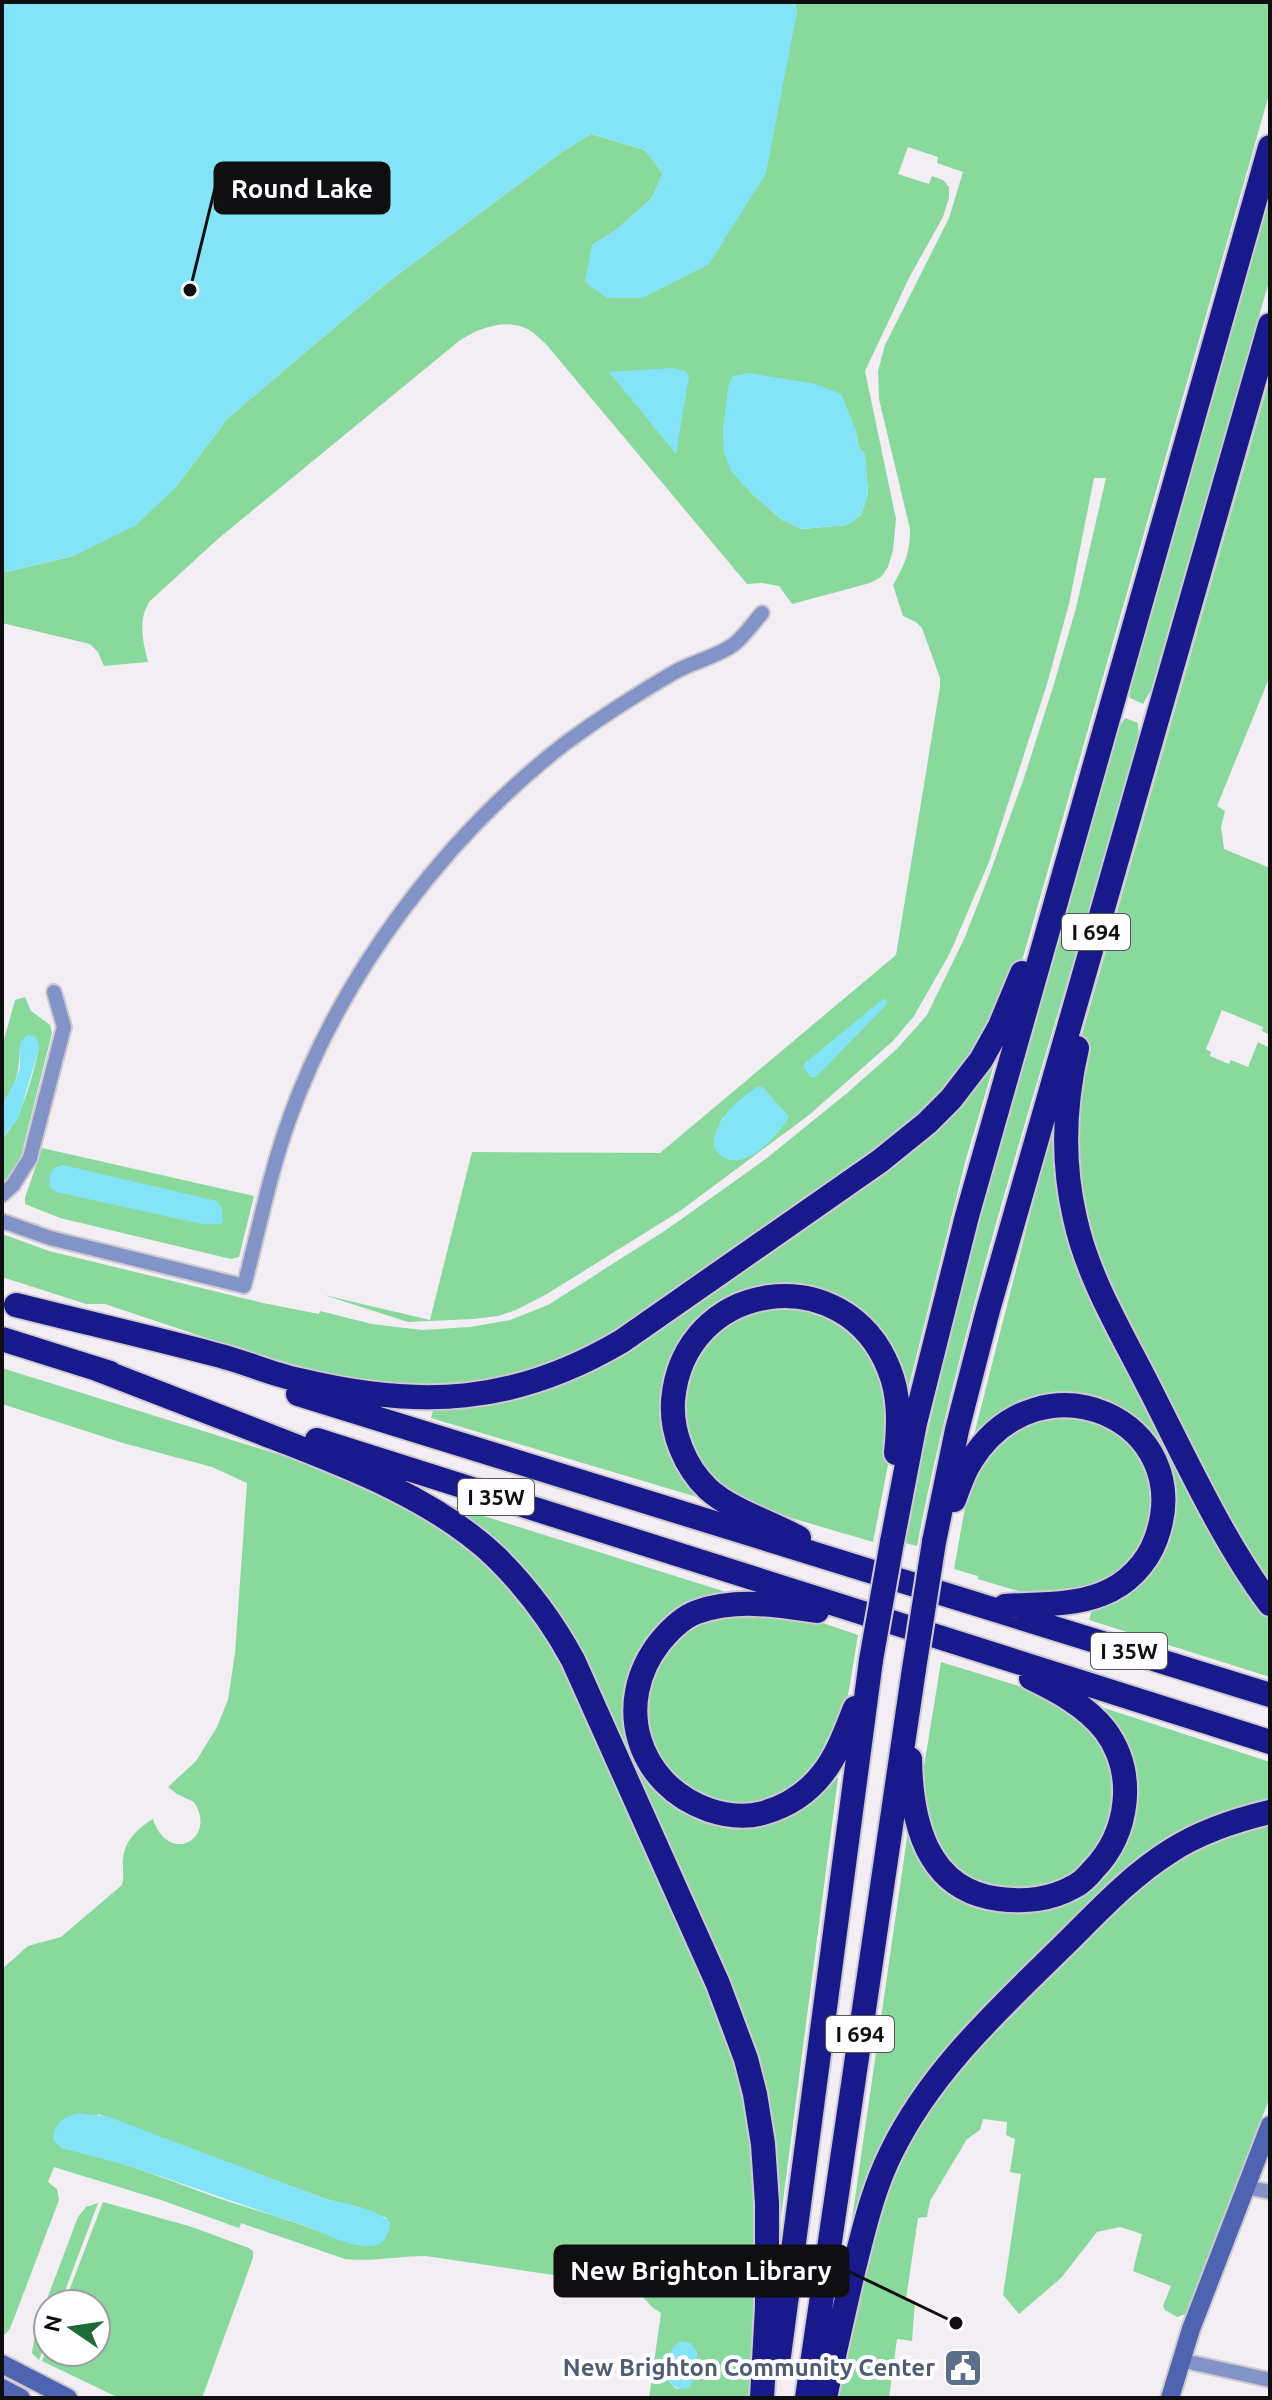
<svg xmlns="http://www.w3.org/2000/svg" width="1272" height="2400" font-family="Ubuntu,sans-serif">
  <style>
    .green { fill: #89d99d; fill-rule: evenodd }
    .water { fill: #84e4f7 }
    .lines { fill: none; stroke-linecap: round; stroke-linejoin: round }
    .street-casing { stroke: #cecad0; stroke-width: 18 }
    .secondary-casing { stroke: #cecad0; stroke-width: 22 }
    .highway-casing { stroke: #cecad0; stroke-width: 28 }
    .street { stroke: #8293c7; stroke-width: 14 }
    .secondary { stroke: #4f64b0; stroke-width: 18 }
    .highway { stroke: #181a8c; stroke-width: 24 }
    .highway-bridge-casing { stroke: #cecad0; stroke-width: 28; stroke-linecap: butt }
    .highway-bridge { stroke: #181a8c; stroke-width: 24 }
    .labels { text-anchor: middle; stroke-width: 8; stroke-linejoin: round; paint-order: stroke }
    .shield { fill: #fefdff; stroke: #575658; stroke-width: 2 }
    .shield-label { font-size: 22px; font-weight: bold; fill: #0f0e10 }
    .service-label { font-size: 24px; font-weight: bold; fill: #4e5e75; stroke: #fefdff; text-anchor: end }
    .leader { fill: none; stroke: #0f0e10; stroke-width: 3 }
    .callout-dot { fill: #0f0e10; stroke: #fefdff; stroke-width: 3 }
    .callout { fill: #0f0e10; stroke: #0f0e10; stroke-width: 3 }
    .callout-label { font-size: 26px; text-anchor: middle; font-weight: bold; fill: #fff }
  </style>
  <rect width="100%" height="100%" fill="#f2eef4"/>
  <!-- green -->
  <path class="green" d="M795 2H1270V91L1024 954 1017 974 967 1071 910 1132 601 1346 473 1390 335 1381 105 1304H86L2 1277V1234L49 1251 263 1303 319 1314 320 1311 372 1324 422 1330 470 1327 510 1320 548 1305 666 1230 767 1158 847 1093 897 1049 927 1015 965 937 990 873 1025 775 1053 687 1076 608 1106 478H1094L1069 604 1047 684 989 862 950 953 914 1016 893 1041 809 1115 680 1211 547 1294 516 1310 498 1316 473 1319 408 1322 324 1295 430 1320 472 1152 660 1153 896 955 940 687V678L922 628 916 622 903 616 893 585C905 564 910 553 910 529L879 399 878 371 885 345 949 218 963 172 937 163 938 157 908 147 898 174 929 184 932 176 943 180 949 187V198L943 217 910 276 865 371 896 519 893 550 888 567 881 577 870 583 792 604 779 586 762 583 747 584 545 343C540 339 535 333 529 330 507 317 478 328 459 341L219 538 150 601C137 621 143 640 148 662L104 666 98 652 90 644 2 623V573L73 556 175 488 228 418 388 282 562 152 591 134 645 150 663 174 651 199 616 230 592 245 607 298 797 12ZM855 428 859 447 865 455 868 494 861 515 847 525 802 529 782 520 750 492ZM763 1088 788 1116 771 1140H714L722 1119Z
    M1270 181V278L1151 690 1143 704 1130 698 1129 678Z
    M1270 377V676L1217 806 1225 811 1221 827 1224 849 1270 868V1035L1262 1031 1263 1027 1222 1010 1206 1049 1211 1052 1210 1056 1229 1064 1231 1060 1248 1067 1258 1042 1270 1048V1599L1132 1346 1073 1194 1081 1038Z
    M1125 718 1138 723 1139 744C1088 917 1033 1089 985 1263 960 1357 935 1451 917 1546L905 1543 922 1456 984 1190 1116 733Z
    M25 997 31 1011 50 1025 52 1033 21 1156 6 1195H2V1139C23 1118 32 1077 39 1048V1043H20C20 1067 17 1086 2 1105V1047L15 1000Z
    M997 1054 966 1159 905 1401 880 1339 767 1291 672 1372 700 1489 697 1497 431 1418 435 1403 651 1328Z
    M1055 1116 1063 1199 1250 1591 1270 1618V1677L1089 1620 1093 1606 1146 1571 1156 1458 1082 1401 977 1441 973 1439Z
    M42 1148 254 1196 239 1257 231 1259 60 1218 25 1204V1198Z
    M789 1302 851 1328 886 1381 891 1449 873 1542 747 1505 715 1485 685 1441 683 1379 726 1320Z
    M2 1368 354 1478 381 1490 480 1553 545 1625 725 2015 758 2147 756 2344 749 2398H649L661 2313 652 2307 643 2297 614 2284 426 2256C399 2256 372 2262 345 2259L241 2223 239 2228 161 2200 54 2167 48 2182 57 2189 59 2200 13 2321 9 2330 2 2337V1969L28 1946 61 1937 122 1885C125 1874 121 1864 124 1853 127 1838 141 1826 153 1819 168 1866 218 1839 194 1802L177 1794 168 1787 196 1761 217 1727 228 1700 235 1653 247 1483 212 1467 123 1443 2 1404ZM98 2114 326 2199 362 2208 387 2218 372 2246C347 2246 325 2232 302 2225 273 2215 244 2207 215 2197 171 2181 127 2163 81 2153ZM697 2352 693 2381 678 2389C670 2386 668 2379 666 2371Z
    M1040 1415 1092 1418 1125 1438 1145 1465 1154 1510 1142 1551 1108 1585 1035 1596 978 1579V1576L954 1569 968 1491 992 1443Z
    M433 1500 723 1591 721 1602 657 1635 636 1748 722 1820 832 1774 838 1778 780 2224 775 2223 761 2099 576 1656Z
    M720 1612 817 1621 858 1635 846 1707 841 1725 801 1788 747 1809 690 1795 647 1741V1680L675 1636Z
    M941 1662 1048 1695 1088 1724 1111 1758 1118 1791 1106 1841 1072 1878 1018 1894 960 1876 931 1842 921 1785Z
    M1101 1707 1270 1762V1809L1188 1838 950 2055 846 2261 909 1824 938 1874 1061 1900 1130 1810 1098 1715Z
    M1270 1824V2097L1186 2314 1177 2317 1165 2310 1163 2306 1171 2286 1133 2271 1142 2234 1120 2227 1097 2232 1061 2278 1019 2314 1003 2295 1021 2174 1010 2172 1015 2139 1006 2135 1007 2122 983 2119 980 2130 967 2139 930 2201 927 2217 918 2218 906 2299 915 2301 912 2341 897 2339 889 2398H834L863 2267 890 2180 940 2085 1122 1901C1167 1866 1214 1837 1270 1824Z
    M103 2202 192 2227 249 2248 253 2251V2258L202 2398H119L42 2361 48 2346V2352H96V2304H64Z
    M98 2203 60 2304H48V2337L39 2360 32 2353 36 2328 78 2217 86 2207Z"/>
  <!-- water -->
  <path class="water" d="M2 2H795L797 12 766 173 709 264 643 298H607L585 282 592 245 616 230 651 199 663 174 645 150 591 134 562 152 388 282 228 418 175 488 135 526 73 556 2 573Z
    M673 368 685 371 689 377 676 454 609 372Z
    M749 373 816 384 841 394 855 428 859 447 865 455 868 494 861 515 847 525 802 529 782 520 750 492 731 471 724 453 723 430 728 387 733 376Z
    M883 999 887 1000V1004L816 1077H811L803 1067 805 1063Z
    M27 1035 35 1036 39 1043V1048L19 1117 2 1139V1105L16 1079 20 1067V1043Z
    M759 1086 763 1088 788 1116V1119C774 1140 736 1182 714 1147 713 1121 738 1099 759 1086Z
    M63 1165 217 1201 222 1208 223 1222 220 1224H202L56 1192 50 1187 49 1178 54 1168Z
    M80 2113 109 2117 326 2199C346 2204 375 2208 390 2222 389 2234 385 2246 370 2246 346 2247 322 2231 300 2224 244 2206 188 2185 132 2167 109 2160 85 2154 61 2148L53 2139C55 2122 64 2116 80 2113Z
    M680 2341 691 2343 697 2352 693 2381 689 2388C659 2394 662 2353 680 2341Z"/>
  <g class="lines">
    <defs>
      <path id="street" d="M2 1195 13 1185 30 1158 64 1027 54 992
        M2 1221 50 1238 244 1286C259 1229 270 1172 290 1117 342 973 446 835 567 742 601 717 637 694 673 673 692 662 716 657 733 645 744 637 753 623 762 613
        M1246 2187 1270 2192
        M1180 2360 1270 2380"/>
      <path id="secondary" d="M2 2364 68 2398
        M2 2388 21 2398
        M1170 2398 1191 2329 1270 2125"/>
      <path id="highway" d="M1077 1048C1064 1104 1062 1162 1075 1218 1088 1279 1123 1335 1151 1391 1186 1460 1224 1543 1270 1604
        M16 1305C83 1322 150 1337 217 1355 245 1362 271 1374 299 1380 419 1409 514 1405 622 1341L880 1161 927 1123 951 1099 981 1060 1000 1026 1022 973
        M2 1339 110 1373
        M97 1369C153 1391 210 1413 267 1435 345 1465 436 1499 497 1558 527 1588 553 1623 573 1660L718 1984 746 2059 755 2094 763 2144 767 2203V2307L762 2398
        M298 1394 1270 1695
        M317 1440 1270 1742
        M954 1500C959 1487 963 1473 971 1461 1040 1350 1199 1420 1156 1539 1147 1564 1126 1585 1102 1594 1072 1606 1036 1604 1005 1606
        M799 1538C771 1522 732 1511 708 1489 685 1467 671 1433 673 1401 683 1279 845 1257 889 1369 900 1395 899 1425 896 1453
        M892 1542 915 1423 967 1216 1270 147
        M934 1542 957 1430 988 1310 1270 325
        M817 1611C777 1605 737 1598 697 1612 683 1617 669 1631 660 1642 612 1703 637 1785 709 1810 727 1816 745 1818 763 1813 788 1806 807 1794 823 1773 838 1754 846 1730 855 1708
        M910 1759C911 1820 926 1890 999 1899 1026 1902 1050 1900 1075 1886 1083 1882 1088 1876 1093 1870 1129 1833 1137 1773 1105 1730 1086 1706 1058 1691 1031 1678
        M779 2356 871 1660
        M807 2398 914 1669
        M825 2398C834 2354 844 2311 854 2268 864 2229 873 2189 891 2153 931 2071 997 2011 1060 1949 1095 1915 1128 1878 1169 1852 1198 1833 1236 1820 1270 1812"/>
    </defs>
    <!-- street casing -->
    <use href="#street" class="street-casing"/>
    <!-- secondary casing -->
    <use href="#secondary" class="secondary-casing"/>
    <!-- highway casing -->
    <use href="#highway" class="highway-casing"/>
    <!-- street -->
    <use href="#street" class="street"/>
    <!-- secondary -->
    <use href="#secondary" class="secondary"/>
    <!-- highway -->
    <use href="#highway" class="highway"/>
    <defs>
      <path id="highway-bridge" d="M871 1660 892 1542
        M914 1669 934 1542"/>
    </defs>
    <!-- highway-bridge casing -->
    <use href="#highway-bridge" class="highway-bridge-casing"/>
    <!-- highway-bridge -->
    <use href="#highway-bridge" class="highway-bridge"/>
  </g>
  <!-- icons -->
  <defs>
    <symbol id="civic-square" viewBox="-11 -11 22 22"><rect x="-9" y="-9" width="18" height="18" rx="4" fill="#5c6f8a" stroke="#fefdff"/><path d="M-.6-6.5H3V-4.5H.6V-3L4-1V1h2V6H-6V1h2V-1L-.6-3ZM-1.2 2.5V6h2.4V2.5Z" fill="#fff"/></symbol>
  </defs>
  <g fill-rule="evenodd">
    <use href="#civic-square" x="941" y="2346" width="44" height="44"/>
  </g>
  <g class="labels">
    <!-- shield labels -->
    <g class="shield">
      <rect x="1062" y="914" width="68" height="36" rx="6"/>
      <rect x="458" y="1479" width="76" height="36" rx="6"/>
      <rect x="1091" y="1633" width="76" height="36" rx="6"/>
      <rect x="826" y="2016" width="68" height="36" rx="6"/>
    </g>
    <g class="shield-label">
      <text x="1096" y="940">I 694</text>
      <text x="496" y="1505">I 35W</text>
      <text x="1129" y="1659">I 35W</text>
      <text x="860" y="2042">I 694</text>
    </g>
    <!-- service labels -->
    <g class="service-label">
      <text x="935" y="2376">New Brighton Community Center</text>
    </g>
  </g>
  <!-- callouts -->
  <path class="leader" d="M190 290L215 188M956 2323L848 2271"/>
  <g class="callout-dot">
    <circle cx="190" cy="290" r="8"/>
    <circle cx="956" cy="2323" r="8"/>
  </g>
  <g class="callout">
    <rect x="215" y="163" width="174" height="50" rx="8"/>
    <rect x="555" y="2246" width="293" height="50" rx="8"/>
  </g>
  <g class="callout-label">
    <text x="302" y="198">Round Lake</text>
    <text x="701" y="2280">New Brighton Library</text>
  </g>
  <!-- border -->
  <rect width="1272" height="2400" fill="none" stroke="#0f0e10" stroke-width="8"/>
  <!-- north arrow -->
  <g transform="translate(72 2328) rotate(283)"><circle r="38" fill="#fefdff" stroke="#9e9d9f" stroke-width="2"/>
  <path d="M0-6L14 30L0 20L-14 30Z" fill="#1f6b3a"/>
  <text y="-12" font-size="22" font-weight="bold" text-anchor="middle" fill="#0f0e10">N</text>
  </g>
</svg>
